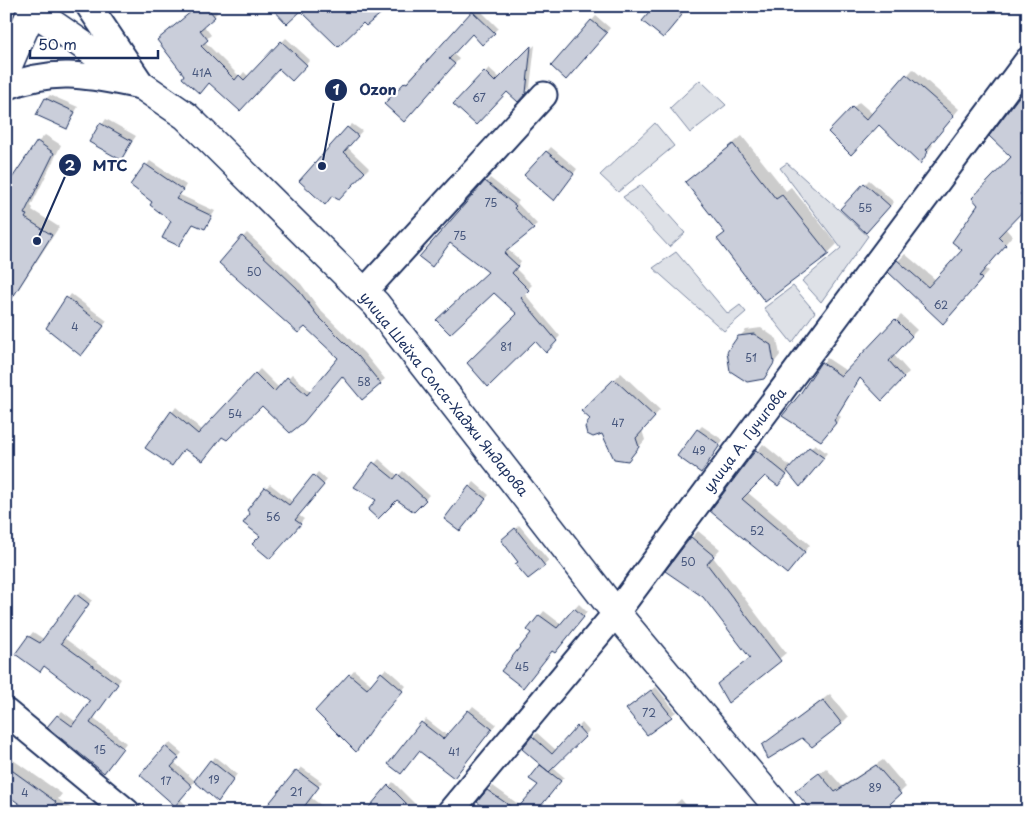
<svg xmlns="http://www.w3.org/2000/svg" width="1034" height="818" font-family="'Playpen Sans',sans-serif">
  <style>
    .green { fill: #dee1e7; stroke: #7c88a2 }
    .shadow { fill: #0003 }
    .building { fill: #caceda; stroke: #1b2f5e }
    .lines { fill: none; stroke-linecap: round; stroke-linejoin: round }
    .minor-casing { stroke: #1b2f5e; stroke-width: 29 }
    .major-casing { stroke: #1b2f5e; stroke-width: 31 }
    .minor { stroke: #fff; stroke-width: 25 }
    .major { stroke: #fff; stroke-width: 28 }
    .labels { text-anchor: middle; stroke-width: 4.5; stroke-linejoin: round; paint-order: stroke }
    .number-label { font-size: 11px; fill: #47577d }
    .street-label { font-size: 14px; fill: #1b2f5e; stroke: #fff }
    .leader { fill: none; stroke: #1b2f5e; stroke-width: 2 }
    .callout-dot { fill: #1b2f5e; stroke: #fff; stroke-width: 2 }
    .mark-label { font-size: 15px; text-anchor: middle; font-weight: bold; fill: #fff }
    .callout-label { font-size: 15px; text-anchor: middle; font-weight: bold; fill: #1b2f5e; stroke: #fff; stroke-width: 4.5; stroke-linejoin: round; paint-order: stroke }
  </style>
  <rect width="100%" height="100%" fill="#fff"/>
  <filter id="ink" filterUnits="userSpaceOnUse"><feTurbulence type="fractalNoise" baseFrequency=".02" numOctaves="2"/><feDisplacementMap in="SourceGraphic" scale="10" xChannelSelector="R" yChannelSelector="G"/><feConvolveMatrix kernelMatrix="1 2 1 2 8 2 1 2 1" color-interpolation-filters="sRGB"/></filter>
  <g filter="url(#ink)">
    <!-- green -->
    <path class="green" d="M700 80 726 105 690 133 670 108Z
      M655 123 674 146 618 192 600 175Z
      M787 163 868 236 821 302 802 281 841 248 780 168Z
      M642 185 685 233 669 247 623 197Z
      M676 252 728 314 740 305 746 312 724 331 653 268Z
      M793 286 815 312 792 343 764 308Z"/>
    <!-- shadow -->
    <path class="shadow" d="M199 6H213L218 12 204 26 211 35 204 41 240 77 244 72 249 77 286 38 310 60 292 79 279 67 240 109 210 81 200 92Z
      M657 6H680L685 10 667 33Z
      M477 7 498 28 494 32 472 33 453 54 459 59 408 116 386 104Z
      M596 16 610 28 570 74 553 66Z
      M535 45 530 87 518 101 507 91 454 104 489 68 501 79Z
      M913 69 959 109 931 143 933 145 920 162 879 123 830 132 859 102 873 114Z
      M1028 86V205L1005 228 1012 236 985 268 989 271 950 314 898 261 905 254 936 280 963 250 1013 157Z
      M50 95 78 107 66 127 46 99Z
      M106 119 136 136 121 158 91 141Z
      M352 124 362 131 347 147 369 168 339 198 332 194 348 128Z
      M45 135 61 145 31 206 33 208 32 210 59 227 6 308V191L38 142Z
      M742 136 786 191 791 187 837 244 828 253 726 232 687 182Z
      M551 147 577 169 558 195 526 175Z
      M150 161 186 185 180 195 215 211 205 227 194 223 179 244 173 221 132 185Z
      M490 178 519 201 517 203 537 224 507 249 521 261 516 269 532 285 524 293 560 336 546 351 489 271 451 242 421 257Z
      M869 180 894 202 866 231 842 209Z
      M247 233 301 284 321 311 364 353 385 379 362 398 343 375 308 416 262 404 223 436 185 448 176 460 147 448 176 407 203 431 260 369 279 388 292 374 311 392 340 358 243 237Z
      M71 294 107 321 81 355 48 328Z
      M901 315 917 330 893 354 909 372 882 399 861 377 838 414 841 417 827 434 801 395 827 358 848 372Z
      M761 328 777 339 780 355 763 377 739 337 746 330Z
      M621 373 660 410 642 430 645 440 628 460 583 411Z
      M702 426 723 440 705 467 698 430Z
      M763 444 792 468 815 444 827 453 804 481 789 472 784 478 765 475 747 492 810 545 793 566 711 511Z
      M379 459 398 476 403 471 429 495 414 511 397 498 377 500 356 486Z
      M318 472 327 480 298 515 304 519 274 553 262 536 266 488 270 484 293 502Z
      M474 482 489 495 464 525 446 518Z
      M519 525 549 561 528 577 503 541Z
      M698 531 720 549 713 557 786 653 728 701 751 658 704 596 691 538Z
      M81 591 92 600 64 638 121 679 94 718 126 743 108 767 49 727 62 711 76 722 92 700 29 637 33 632 45 640Z
      M579 604 587 612 559 648 552 650 529 630 544 611 561 624Z
      M386 668 406 686 382 714 360 746 317 711 354 670 372 685Z
      M656 687 676 712 647 733 628 709Z
      M830 694 848 717 842 723 802 737 763 745Z
      M473 706 496 724 458 772 419 750 390 764 426 719 448 736Z
      M582 723 589 731 552 767 564 777 535 812H492L479 802 493 786 521 806 539 785 531 779 543 765 523 749 537 733 556 750Z
      M170 743 182 753 174 762 195 781 180 799 193 812H172L180 801 166 747Z
      M6 755 62 794 58 799 77 812H32L6 793Z
      M215 757 237 774 222 796 211 761Z
      M883 760 906 787 879 812 803 786 826 768 842 786Z
      M301 767 322 782 310 797 330 812H273Z
      M393 782 419 808 416 812H367Z
      M681 799 692 812H667Z"/>
    <!-- building -->
    <path class="building" d="M198 6H206L215 17 200 30 208 40 201 46 235 80 239 75 244 80 281 41 307 65 292 81 279 69 240 111 209 83 200 94 182 78 184 75 157 40Z
      M270 6H390L366 26 363 23 338 47 301 11 287 24Z
      M655 6H671L682 15 663 38 642 21Z
      M472 11 495 33 482 45 472 34 449 59 455 64 404 122 384 104 405 82 407 83Z
      M591 20 607 33 566 80 551 66Z
      M531 46 526 93 518 102 507 92 476 125 453 104 484 71 495 82Z
      M906 74 954 116 926 150 928 152 920 164 879 125 851 155 828 132 852 107 866 120Z
      M1028 85V186L1020 194 1028 202V206L998 237 1006 245 979 276 982 279 943 324 888 272 897 260 928 287 962 250 952 242 978 205 972 198 1011 157 989 136Z
      M45 98 75 112 67 129 36 115Z
      M100 123 132 141 121 160 89 142Z
      M347 127 358 136 344 152 365 172 339 200 332 196 325 205 299 181Z
      M37 141 54 153 24 214 27 215 25 218 52 235 6 308V187Z
      M733 144 776 199 782 195 829 254 765 302 717 239 725 233 685 182Z
      M546 151 574 174 554 201 524 175Z
      M145 164 183 190 176 199 212 216 205 229 193 224 179 246 162 238 171 221 150 205 152 202 130 185Z
      M485 181 516 206 514 208 534 229 504 253 518 266 512 273 529 290 521 298 557 341 546 353 535 341 488 387 467 363 517 314 494 293 450 334 436 320 488 272 450 243 432 267 419 257Z
      M864 183 890 206 866 233 840 209Z
      M242 236 297 288 317 315 359 357 381 384 362 400 342 376 304 422 290 433 262 406 227 440 222 437 203 461 184 449 172 466 145 448 171 411 198 434 255 373 274 392 287 377 307 395 338 358 305 327 298 333 219 263Z
      M66 297 104 326 81 356 46 328Z
      M895 319 912 336 889 361 904 378 882 401 860 378 834 420 836 423 821 441 782 416 800 394 821 362 841 376Z
      M754 334 771 345 774 363 764 379 747 382 730 371 727 352 738 336Z
      M614 379 655 417 636 438 639 447 628 461 614 459 602 434 593 437 587 434 585 427 590 419 581 411Z
      M697 429 720 445 701 473 677 456Z
      M809 447 824 458 800 487 787 471Z
      M756 450 787 475 778 486 765 476 742 499 805 552 787 574 710 511Z
      M373 462 394 479 398 474 426 500 414 512 397 500 378 519 368 510 376 500 354 487Z
      M313 475 324 485 295 520 301 524 270 559 252 544 260 536 243 523 250 514 247 510 265 487 289 505Z
      M469 486 486 499 460 531 444 519Z
      M515 528 545 566 528 579 515 564 518 562 501 540Z
      M691 537 714 556 707 564 781 661 728 703 717 684 750 658 703 597 665 571Z
      M76 594 89 604 61 643 118 684 90 723 123 748 104 773 47 727 57 715 72 726 90 701 44 666 40 672 15 654 28 636 40 643Z
      M574 608 584 617 555 653 552 651 523 688 501 671 531 633 527 630 539 615 557 628Z
      M381 672 403 691 378 720 356 752 315 711 349 674 367 689Z
      M651 690 672 717 647 735 626 709Z
      M823 700 842 724 812 747 802 738 768 759 762 745Z
      M468 710 492 729 454 778 419 751 401 774 388 764 421 722 443 739Z
      M577 726 586 736 549 772 522 749 532 736 552 754Z
      M165 746 179 758 171 767 192 786 175 806 140 775Z
      M210 760 234 779 218 802 194 781Z
      M540 765 561 781 536 812H490L477 802 487 790 516 810 538 785 529 779Z
      M876 765 901 794 881 812H813L795 791 819 773 835 792Z
      M6 766 56 802 49 812H30L6 794Z
      M296 770 319 787 300 812H262Z
      M388 785 415 812H365Z"/>
    <g class="lines">
      <defs>
        <path id="minor" d="M89 6 140 82
          M6 87C56 67 90 76 141 86
          M364 292 544 95
          M6 712 127 812
          M450 812 616 613 1028 60"/>
        <path id="major" d="M32 10 186 116 376 304 616 613 782 812
          M6 70 34 6"/>
      </defs>
      <!-- minor casing -->
      <use href="#minor" class="minor-casing"/>
      <!-- major casing -->
      <use href="#major" class="major-casing"/>
      <!-- minor -->
      <use href="#minor" class="minor"/>
      <!-- major -->
      <use href="#major" class="major"/>
    </g>
  </g>
  <g class="labels">
    <!-- number labels -->
    <g class="number-label">
      <text x="202" y="77">41А</text>
      <text x="479" y="102">67</text>
      <text x="491" y="207">75</text>
      <text x="865" y="212">55</text>
      <text x="460" y="240">75</text>
      <text x="254" y="276">50</text>
      <text x="941" y="309">62</text>
      <text x="75" y="331">4</text>
      <text x="506" y="351">81</text>
      <text x="751" y="362">51</text>
      <text x="364" y="386">58</text>
      <text x="235" y="418">54</text>
      <text x="618" y="427">47</text>
      <text x="699" y="455">49</text>
      <text x="273" y="521">56</text>
      <text x="757" y="535">52</text>
      <text x="688" y="566">50</text>
      <text x="522" y="671">45</text>
      <text x="649" y="717">72</text>
      <text x="100" y="754">15</text>
      <text x="454" y="756">41</text>
      <text x="214" y="784">19</text>
      <text x="166" y="785">17</text>
      <text x="875" y="792">89</text>
      <text x="296" y="796">21</text>
      <text x="25" y="797">4</text>
    </g>
    <!-- street labels -->
    <g class="street-label">
      <text transform="translate(444 394) rotate(51)" y="5">улица Шейха Солса-Хаджи Яндарова</text>
      <text transform="translate(745 440) rotate(-53)" y="5">улица А. Гучигова</text>
    </g>
  </g>
  <!-- callouts -->
  <path class="leader" d="M322 166L336 90M37 241L70 165"/>
  <g class="callout-dot">
    <circle cx="322" cy="166" r="5"/>
    <circle cx="37" cy="241" r="5"/>
    <circle cx="336" cy="90" r="12"/>
    <circle cx="70" cy="165" r="12"/>
  </g>
  <g class="mark-label">
    <text x="336" y="95">1</text>
    <text x="70" y="171">2</text>
  </g>
  <g class="callout-label">
    <text x="378" y="95">Ozon</text>
    <text x="110" y="171">МТС</text>
  </g>
  <!-- margin -->
  <rect width="1034" height="818" fill="none" stroke="#fff" stroke-width="25"/>
  <rect x="12" y="12" width="1009" height="793" fill="none" stroke="#1b2f5e" stroke-width="2" filter="url(#ink)"/>
  <!-- scale -->
  <path d="M30 50v8h128v-8" fill="none" stroke="#1b2f5e" stroke-width="2.5"/>
  <text x="38" y="50" font-size="15" fill="#1b2f5e" stroke="#ffffff" stroke-width="4" paint-order="stroke">50 m</text>
</svg>
